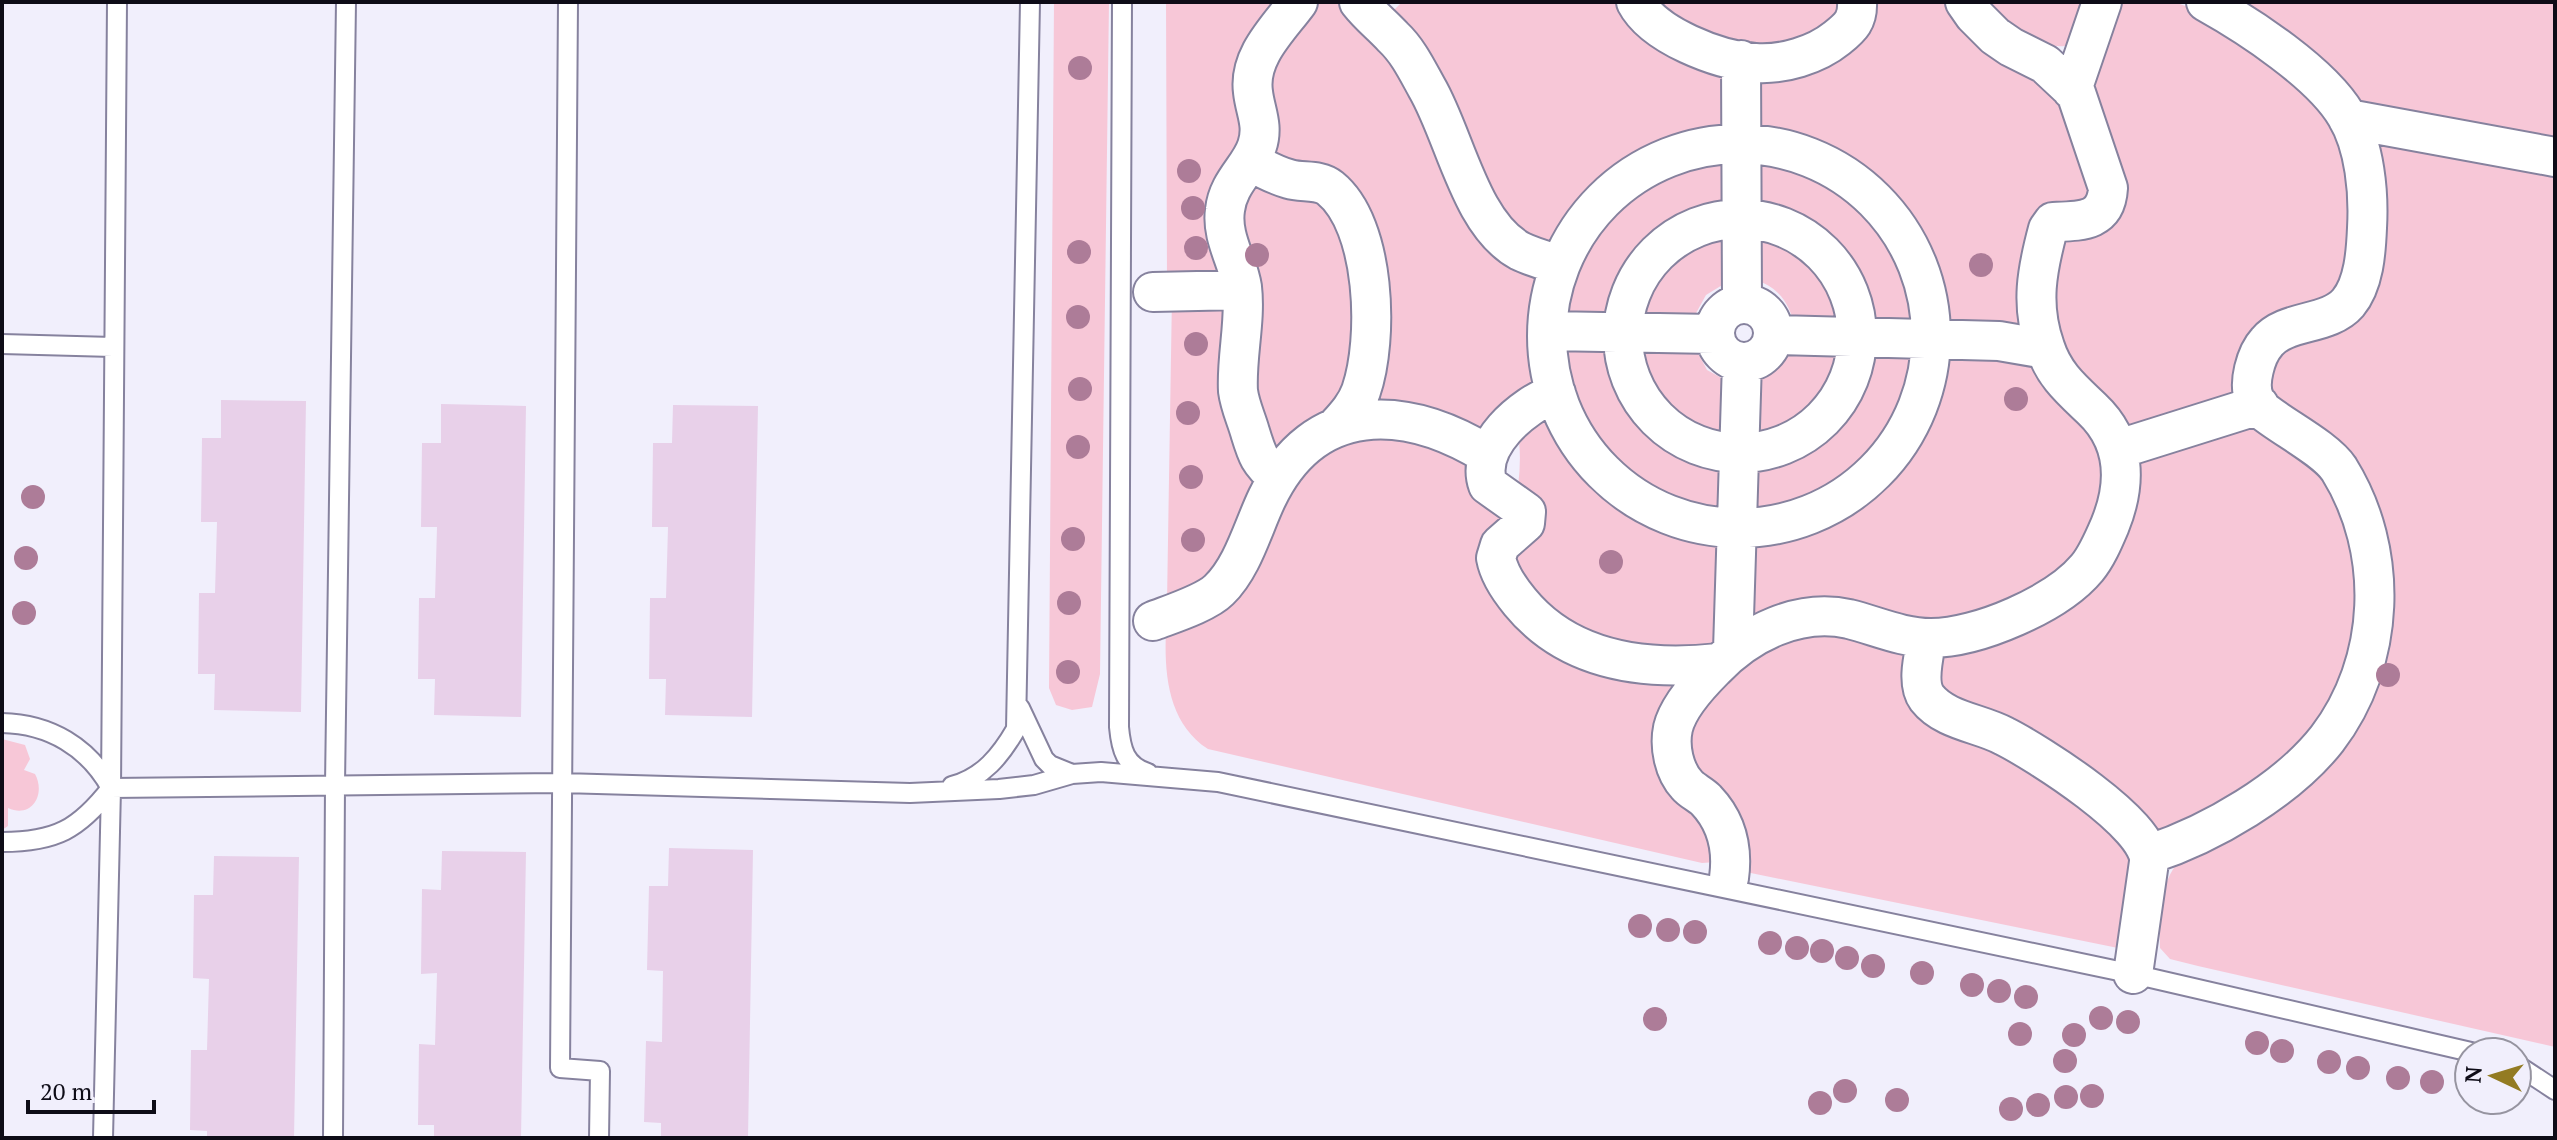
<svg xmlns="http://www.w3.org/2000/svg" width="2557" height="1140" font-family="'PT Serif',serif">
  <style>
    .green { fill: #f7c7d7 }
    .building { fill: #e8d0e9 }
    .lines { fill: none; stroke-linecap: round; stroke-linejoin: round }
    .lane-casing { stroke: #86829e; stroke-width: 22 }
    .street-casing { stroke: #86829e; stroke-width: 42 }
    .lane { stroke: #fff; stroke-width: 18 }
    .street { stroke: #fff; stroke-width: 38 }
    .tree { fill: #ad7c98 }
  </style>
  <rect width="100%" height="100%" fill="#f1effc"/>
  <!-- green -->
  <path class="green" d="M1054 2H1109L1100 674 1092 707 1072 710 1056 705 1049 688Z
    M1166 2H1290L1246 104 1228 273 1167 282Z
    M1307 2H1341L1380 37 1444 148 1551 271C1538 309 1539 344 1545 383L1485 435 1371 410 1368 240 1280 170 1267 139 1257 85Z
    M1402 2H1623L1722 67 1726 133C1709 141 1685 141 1665 148 1617 167 1581 205 1559 250L1518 242 1388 16Z
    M1647 2H1852L1848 19 1756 58Z
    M1864 2H1952L2057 83 2096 201 2059 206 2025 329 1940 330C1931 246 1888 175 1806 146 1791 141 1774 138 1758 134L1756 76Z
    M1970 2H2081L2080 14 2068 45C2045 54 1991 14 1970 2Z
    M2117 2H2174L2214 16 2317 102 2343 147 2355 207 2346 293 2282 323 2244 389 2129 436 2048 342 2063 228 2091 230 2089 101Z
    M2229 2H2555V151L2361 116Z
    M2356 129 2555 164V1047L2198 966 2170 959 2160 948C2159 917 2159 881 2182 858L2316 763 2386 573 2264 392 2276 345 2342 318Z
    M1749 146C1821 155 1881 198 1911 263 1920 284 1927 306 1925 329H1865C1865 318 1865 307 1862 297 1849 246 1794 217 1747 211Z
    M1729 150 1741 214C1676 218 1622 259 1617 326L1556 324C1569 223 1634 171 1729 150Z
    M1241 183 1321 192 1357 274 1354 397 1265 461 1231 209Z
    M1736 223 1724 284 1706 295 1695 315 1631 316C1643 266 1684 227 1736 223Z
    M1756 223C1810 232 1847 274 1852 328L1795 326C1789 304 1781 290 1759 281Z
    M1172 295 1229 302 1262 476 1224 569 1167 602Z
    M1553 337 1616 338C1622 403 1662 456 1730 460L1728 521C1630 520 1561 429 1553 337Z
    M1796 342 1850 354C1838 400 1798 436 1751 446L1750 382C1774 376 1785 365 1796 342Z
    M1865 344 1929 347C1917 438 1847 515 1754 522L1745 462C1814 454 1856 413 1865 344Z
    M1631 346 1696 349 1707 370 1727 381 1721 445C1673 432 1639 396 1631 346Z
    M1940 348 2030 360 2115 461 2082 561 1980 619 1738 638 1741 536C1830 529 1900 482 1929 396 1935 381 1937 364 1940 348Z
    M1555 413C1594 488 1641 523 1724 537L1725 640 1711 653 1579 641 1504 561C1512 517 1526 472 1517 428Z
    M2250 416 2344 492 2370 601 2323 732 2167 842 1942 705 1933 657 2074 586 2136 462Z
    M1348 429 1473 456 1505 504 1519 611 1679 673C1679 737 1697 801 1716 862L1702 863 1208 749C1168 723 1164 674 1166 630L1279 489Z
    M1813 631 1884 635 1913 659 1992 740 2135 850 2118 948 1741 871 1681 736 1740 660Z
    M2 739 25 745 30 759 24 770 35 774C46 794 32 819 8 808V826L2 830Z"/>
  <!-- building -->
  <path class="building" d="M221 400 306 401 301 712 214 710 215 674H198L199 593H215L217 522H201L202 438H221Z
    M441 404 526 406 521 717 434 715 435 679H418L419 598H435L437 527H421L422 443H441Z
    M673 405 758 406 752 717 665 715 666 679H649L650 598H666L668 527H652L653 443H672Z
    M669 848 753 850 748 1138H661V1123L644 1122 646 1041 662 1042 663 971 647 970 649 886H668Z
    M442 851 526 852 521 1138H434V1125H418L419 1044 435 1045 437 973 421 974 422 889 441 890Z
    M214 856 299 857 294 1138H207V1131L190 1130 191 1050H207L209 979 193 978 194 895H213Z"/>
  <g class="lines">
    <defs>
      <path id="lane" d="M568 2 560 1068 600 1071 599 1138
        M1122 2 1119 727C1121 749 1125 766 1148 773
        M2 344 113 347
        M1020 708 1044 759 1050 765 1072 774
        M2 723C50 724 88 747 111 788L562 783 910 793 999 789 1034 785 1072 774 1101 772 1218 782 2133 974 2471 1052
        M952 786C983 778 1001 755 1016 729L1030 2
        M2 842C56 842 79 829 111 788
        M2517 1065 2555 1090
        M103 1138 111 788 117 2
        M333 1138 335 784 346 2"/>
      <path id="street" d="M1359 2C1370 16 1381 24 1393 37 1408 51 1417 70 1427 88 1455 136 1470 224 1520 251 1532 257 1547 261 1560 265
        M1636 2C1654 36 1718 60 1755 63 1783 65 1816 55 1837 38 1851 27 1858 20 1857 2
        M1741 60 1742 303
        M2072 90 2102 2
        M2348 119 2555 157
        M1547 336a192 192 0 1 1 384 0a192 192 0 1 1-384 0Z
        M1250 161C1262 168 1275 175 1289 179 1302 183 1319 179 1330 188 1376 225 1379 339 1361 391 1356 405 1347 415 1337 426
        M1623 336a117 117 0 1 1 234 0a117 117 0 1 1-234 0Z
        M1153 292 1242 290
        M1715 333a29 29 0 1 1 58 0a29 29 0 1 1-58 0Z
        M1548 331 1714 334
        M1774 335 1999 341 2045 349
        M1556 393C1523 405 1474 446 1488 485L1526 512 1525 523 1500 545 1496 558C1499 574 1510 590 1520 602 1569 662 1647 671 1719 663
        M2119 449 2259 405
        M1278 478C1259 462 1257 455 1250 432 1246 418 1240 406 1238 391 1236 357 1246 321 1242 287 1238 261 1221 237 1225 210 1228 182 1250 168 1257 146 1264 125 1255 111 1253 92 1248 56 1279 28 1298 2
        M1153 621C1171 614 1206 603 1219 590 1243 567 1253 527 1267 498 1314 400 1405 404 1488 455
        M1927 638C1924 655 1916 683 1927 698 1945 721 1980 723 2004 736 2036 752 2152 825 2149 862L2133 974
        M1733 650 1742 362
        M2150 854C2211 834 2287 790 2327 739 2386 662 2390 551 2339 469 2325 448 2282 427 2262 410 2260 406 2256 404 2255 400 2247 384 2256 354 2267 342 2286 319 2328 326 2348 303 2364 284 2366 252 2367 228 2369 193 2365 146 2346 115 2321 73 2249 26 2206 2
        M1729 878C1733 849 1727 822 1706 800 1700 794 1692 791 1687 785 1674 771 1669 747 1673 728 1678 707 1699 684 1714 669 1748 633 1799 608 1849 619 1877 626 1902 638 1931 638 1978 638 2057 604 2087 568 2097 556 2104 539 2110 525 2127 483 2126 441 2092 409 2071 389 2054 375 2045 347 2030 305 2037 270 2048 229L2053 222C2082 221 2106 222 2108 188L2076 93 2045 64 2011 47 1995 36 1974 15 1965 2"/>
    </defs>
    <!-- lane casing -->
    <use href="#lane" class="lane-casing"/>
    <!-- street casing -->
    <use href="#street" class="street-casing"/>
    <!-- lane -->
    <use href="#lane" class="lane"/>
    <!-- street -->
    <use href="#street" class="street"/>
  </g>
  <!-- trees -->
  <g class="tree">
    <circle cx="1080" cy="68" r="12"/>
    <circle cx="1189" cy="171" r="12"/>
    <circle cx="1193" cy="208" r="12"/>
    <circle cx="1196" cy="248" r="12"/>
    <circle cx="1079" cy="252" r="12"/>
    <circle cx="1257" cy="255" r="12"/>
    <circle cx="1981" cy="265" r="12"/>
    <circle cx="1078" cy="317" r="12"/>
    <circle cx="1196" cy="344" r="12"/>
    <circle cx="1080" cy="389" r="12"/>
    <circle cx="2016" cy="399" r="12"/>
    <circle cx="1188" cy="413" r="12"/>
    <circle cx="1078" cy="447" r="12"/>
    <circle cx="1191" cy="477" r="12"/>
    <circle cx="33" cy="497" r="12"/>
    <circle cx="1073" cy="539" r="12"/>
    <circle cx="1193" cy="540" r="12"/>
    <circle cx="26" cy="558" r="12"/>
    <circle cx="1611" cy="562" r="12"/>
    <circle cx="1069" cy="603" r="12"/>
    <circle cx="24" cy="613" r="12"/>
    <circle cx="1068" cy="672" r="12"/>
    <circle cx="2388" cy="675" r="12"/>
    <circle cx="1640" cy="926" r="12"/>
    <circle cx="1668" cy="930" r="12"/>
    <circle cx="1695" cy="932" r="12"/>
    <circle cx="1770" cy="943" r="12"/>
    <circle cx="1797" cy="948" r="12"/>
    <circle cx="1822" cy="951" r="12"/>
    <circle cx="1847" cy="958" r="12"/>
    <circle cx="1873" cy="966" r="12"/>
    <circle cx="1922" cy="973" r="12"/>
    <circle cx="1972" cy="985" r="12"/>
    <circle cx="1999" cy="991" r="12"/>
    <circle cx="2026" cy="997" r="12"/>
    <circle cx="2101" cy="1018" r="12"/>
    <circle cx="1655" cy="1019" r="12"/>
    <circle cx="2128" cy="1022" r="12"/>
    <circle cx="2020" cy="1034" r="12"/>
    <circle cx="2074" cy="1035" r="12"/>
    <circle cx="2257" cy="1043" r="12"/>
    <circle cx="2282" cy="1051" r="12"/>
    <circle cx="2065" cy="1061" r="12"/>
    <circle cx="2329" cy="1062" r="12"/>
    <circle cx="2358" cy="1068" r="12"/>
    <circle cx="2398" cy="1078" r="12"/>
    <circle cx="2432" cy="1082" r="12"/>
    <circle cx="1845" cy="1091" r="12"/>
    <circle cx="2092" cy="1096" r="12"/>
    <circle cx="2066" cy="1097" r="12"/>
    <circle cx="1897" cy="1100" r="12"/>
    <circle cx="1820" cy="1103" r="12"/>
    <circle cx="2038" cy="1105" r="12"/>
    <circle cx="2011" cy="1109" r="12"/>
  </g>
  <!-- border -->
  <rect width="2557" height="1140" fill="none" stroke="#0e0c17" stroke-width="8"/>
  <!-- north arrow -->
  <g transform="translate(2493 1076) rotate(274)"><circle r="38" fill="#f1effc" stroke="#9694a0" stroke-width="2"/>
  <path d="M0-6L14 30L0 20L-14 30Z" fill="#937b22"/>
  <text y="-12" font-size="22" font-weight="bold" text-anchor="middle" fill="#0e0c17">N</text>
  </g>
  <!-- scale -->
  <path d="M28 1100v12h126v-12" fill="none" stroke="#0e0c17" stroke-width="4"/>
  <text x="40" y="1100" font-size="24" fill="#0e0c17" stroke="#f1effc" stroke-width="6" paint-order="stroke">20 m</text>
</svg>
